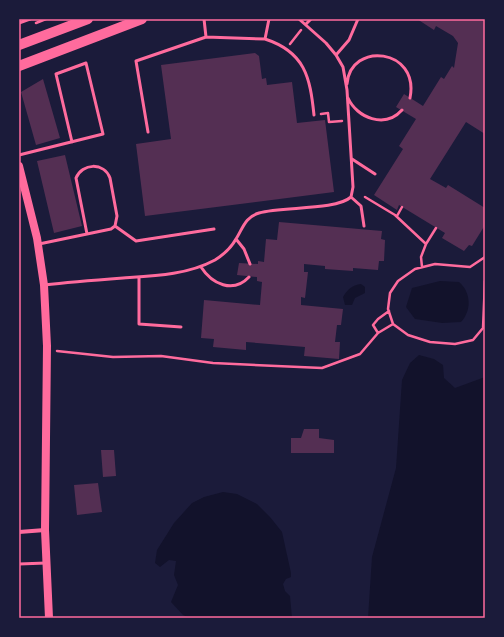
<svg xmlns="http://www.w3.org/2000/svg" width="504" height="637" font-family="'Varela Round',sans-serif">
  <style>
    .water { fill: #12122b }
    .building { fill: #542f53 }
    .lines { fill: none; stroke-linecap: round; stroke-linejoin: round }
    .path { stroke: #ff6b9d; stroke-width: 2.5 }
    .service { stroke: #ff6b9d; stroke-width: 3 }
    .minor { stroke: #ff6b9d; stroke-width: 4 }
    .secondary { stroke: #ff6b9d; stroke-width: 8 }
    .primary { stroke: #ff6b9d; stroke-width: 10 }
    .neatline { fill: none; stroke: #ff6b9d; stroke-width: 1.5 }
  </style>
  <rect width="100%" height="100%" fill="#1b1b3a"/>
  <!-- water -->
  <path class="water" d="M440 281 459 282C471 292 472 310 461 322L442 323 415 319 406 307 412 288Z
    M361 284 365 287V293L355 298 352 305H345L343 297C347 290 352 285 361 284Z
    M419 355 434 359 443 365 444 378 455 388 485 377V618H368L372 557 396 468 402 380 410 363Z
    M223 492 237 494 257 504 270 517 282 532 291 573V577L286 579 283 584 285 591 290 596 292 618H190L183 615 171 602 178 585 174 575 176 561 169 560 160 567 155 563 157 550 174 523 192 503 204 497Z"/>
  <!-- building -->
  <path class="building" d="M417 19H485V134L466 122 430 179 446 188 448 185 485 208V225L472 246 469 245 464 251 442 238 445 233 399 205 397 210 374 195 403 149 399 146 416 119 396 107 404 94 423 106 441 77 444 79 452 66 454 68 458 43 453 36 436 26 434 30Z
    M255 53 259 56 262 79 266 78 267 85 292 82 297 123 325 120 334 192 145 216 136 144 171 139 161 65Z
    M43 79 60 138 36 145 21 92Z
    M65 155 82 226 54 233 37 161Z
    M279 222 382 231 381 239 385 240 384 261H379L378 270 353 268V271L325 269V266L304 264V272H308L305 298 301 297V305L343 309 341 325H337L335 342H340L339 359 304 356 305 347 246 342V350L213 347 214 339 201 338 204 300 260 305 262 282 257 281V277L237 275 239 263 258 264V261L264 262 266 239 277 240Z
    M304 429H319V438L334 440V453H291V438H301Z
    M101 450H114L116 476 103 477Z
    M98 483 102 512 77 515 74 485Z"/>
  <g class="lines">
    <!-- path -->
    <path class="path" d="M36 23 46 19
      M290 44 301 30
      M321 114 328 113 329 122 342 121
      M365 197 395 215 426 244 421 257 422 267
      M397 216 402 207
      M426 244 436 228
      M485 257 470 267 435 264 415 269 398 281 390 293 388 309 393 324 408 335 430 342 455 344 473 340 483 328 485 281
      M378 333 373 325 378 319 389 311
      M57 351 113 357 161 356 213 363 322 368 360 354 378 333 393 324"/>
    <!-- service -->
    <path class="service" d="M204 19 206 37
      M19 23 30 19
      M306 24 311 19
      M265 39C305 52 310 77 314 115
      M336 55 349 40 358 19
      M347 84C350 41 420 48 410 98
      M348 98C357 118 385 129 402 110
      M148 132 136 61 206 37 265 39 269 19
      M19 155 103 134 86 63 56 74 72 142
      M352 159 375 174
      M351 197 361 206 364 226
      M115 226 136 241 214 229
      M236 239 244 249 250 264
      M39 244 111 229 115 226 117 216 110 178C104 162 82 163 76 178L87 234
      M201 267C212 284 233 294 249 277
      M139 277V324L181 327
      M44 285C71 282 97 280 123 278 154 276 187 275 215 260 223 255 231 248 236 239 243 228 245 217 259 213 282 206 335 211 351 197L353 187 347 90 343 67 336 55 326 43 299 19
      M19 564 46 563"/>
    <!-- minor -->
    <path class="minor" d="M19 532 45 530"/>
    <!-- secondary -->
    <path class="secondary" d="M19 166 37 238 44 285 47 346 45 530 49 618"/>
    <!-- primary -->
    <path class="primary" d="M19 45 88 19
      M19 66 142 19"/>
  </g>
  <!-- border -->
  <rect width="504" height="637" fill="none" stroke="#1b1b3a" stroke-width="40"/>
  <rect x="20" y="20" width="464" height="597" class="neatline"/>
</svg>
